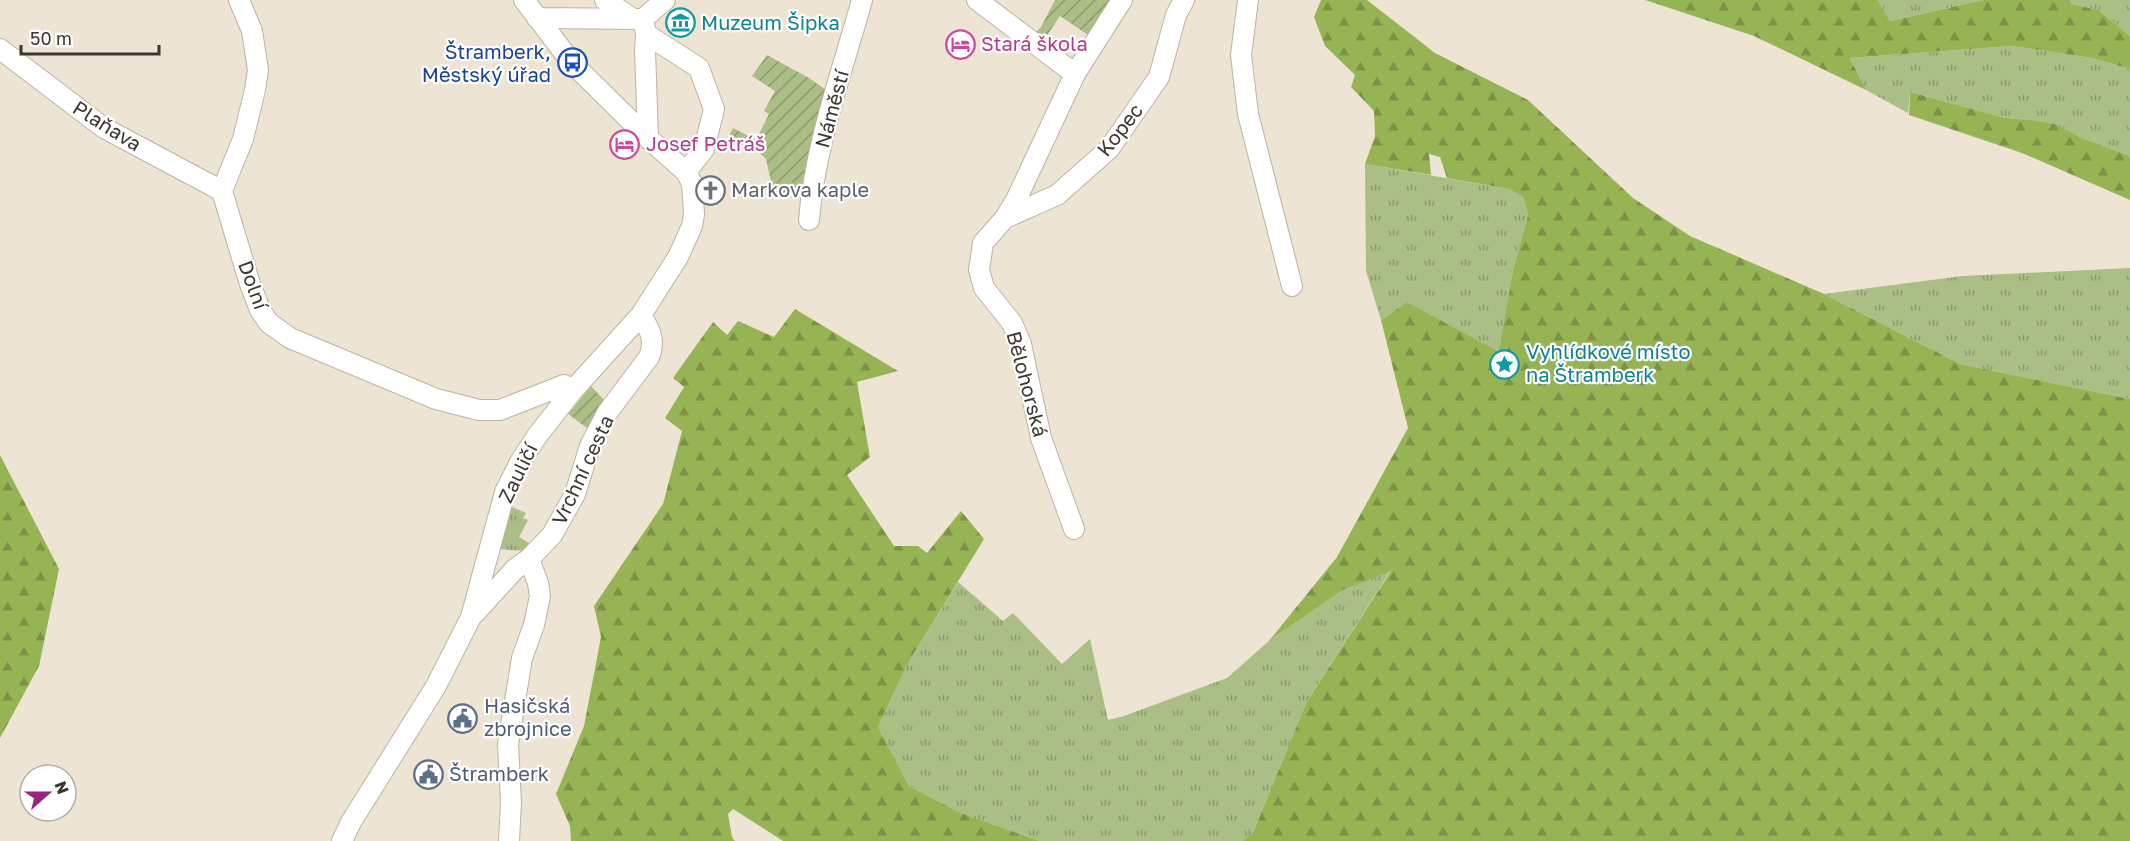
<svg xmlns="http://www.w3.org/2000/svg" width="2130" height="841" font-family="'Golos Text',sans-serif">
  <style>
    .grass { fill: url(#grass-tufts) }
    .forest { fill: url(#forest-firs) }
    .garden { fill: url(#garden-furrows) }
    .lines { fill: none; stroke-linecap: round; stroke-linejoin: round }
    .minor-casing { stroke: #bdb3a3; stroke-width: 22 }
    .minor { stroke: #fff; stroke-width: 20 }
    .labels { text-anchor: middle; stroke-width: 4.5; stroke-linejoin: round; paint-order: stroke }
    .culture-label { font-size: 20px; fill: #0d838f; stroke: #fff; text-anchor: start }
    .hotel-label { font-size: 20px; fill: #b23c85; stroke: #fff; text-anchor: start }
    .transit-label { font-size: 20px; fill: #164399; stroke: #fff; text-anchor: end }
    .street-label { font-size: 20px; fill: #3b3730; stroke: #fff }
    .worship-label { font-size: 20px; fill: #5b616d; stroke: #fff; text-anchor: start }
    .service-label { font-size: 20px; fill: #4e5e75; stroke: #fff; text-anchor: start }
  </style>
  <defs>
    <pattern id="grass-tufts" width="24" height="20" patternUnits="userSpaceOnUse" patternTransform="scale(1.5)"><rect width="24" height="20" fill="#aabe86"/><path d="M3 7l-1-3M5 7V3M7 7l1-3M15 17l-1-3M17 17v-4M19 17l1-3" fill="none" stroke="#8c9b6e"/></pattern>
    <pattern id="forest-firs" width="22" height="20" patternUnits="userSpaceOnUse" patternTransform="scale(1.5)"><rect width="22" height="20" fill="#97b455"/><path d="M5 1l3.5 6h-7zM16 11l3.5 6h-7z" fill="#7c9347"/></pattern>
    <pattern id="garden-furrows" width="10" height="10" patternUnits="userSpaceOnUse" patternTransform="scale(1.5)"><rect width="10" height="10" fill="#aabe86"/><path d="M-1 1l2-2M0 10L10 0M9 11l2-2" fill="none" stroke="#8c9b6e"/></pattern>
  </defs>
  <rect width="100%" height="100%" fill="#eee4d3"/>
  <!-- grass -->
  <path class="grass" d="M1878 0H1983L1890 21Z
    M2070 0H2130V36L2098 10 2072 4Z
    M2012 46 2092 58 2130 69V157L2082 138 2056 124 2033 120 2006 118 1910 92 1908 113 1866 90 1850 58Z
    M1365 164 1509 189 1523 197 1528 215 1513 270 1500 353 1407 302 1381 320 1366 271Z
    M2130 268V399L1960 364 1824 294 1962 276Z
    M512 507 526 513 523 518 528 520 519 537 536 547 525 551 499 549Z
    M1391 570 1306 703 1253 833 1242 841H1040L961 813 909 786 878 727 908 663 958 582 1003 621 1013 613 1062 664 1090 639 1108 720 1124 716 1227 678 1269 641 1343 590Z"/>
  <!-- forest -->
  <path class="forest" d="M1321 0H1367L1435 53 1528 100 1633 198 1690 236 1824 294 1960 364 2130 399V841H1242L1253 833 1306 703 1391 571 1343 590 1269 641 1337 557 1408 428 1381 320 1407 302 1499 352 1513 270 1528 215 1523 197 1509 189 1447 178 1440 157 1429 154 1431 175 1365 164 1375 136 1374 111 1351 87 1355 75 1325 46 1314 17Z
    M1645 0H1878L1890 21 1983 0H2070L2072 4 2098 10 2130 36V69L2092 58 2012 46 1850 58 1866 90 1754 36Z
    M1910 92 2006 118 2033 120 2056 124 2082 138 2126 155 2130 157V200L2022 153 1909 115Z
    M795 309 898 371 857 382 870 457 847 475 894 546H918L927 553 961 511 984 539 908 663 878 727 909 786 961 813 1040 841H783L733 809 728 814 732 837 735 841H571L570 826 556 794 584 726 601 637 594 606 663 504 682 431 665 418 684 387 673 378 713 322 727 335 738 321 774 337Z
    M0 455 59 569 39 666 0 738Z"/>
  <!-- garden -->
  <path class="garden" d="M1055 0H1115L1091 37 1060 16 1044 40 1035 33 1041 27Z
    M767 55 809 78 829 92 805 188 774 195 766 159 751 144 736 145 730 134 733 128 756 140 769 114 764 111 775 91 752 76Z
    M591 386 606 402 587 428 568 414Z"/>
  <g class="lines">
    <defs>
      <path id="minor" d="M239 0 252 31 258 70 255 90 243 139 222 191 249 281 260 310 269 323 290 338 436 399 479 410H500L564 385 573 390
        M605 0 633 19
        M977 0 1075 74
        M1248 0 1241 55 1248 114 1292 286
        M537 18 643 19
        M643 19 646 34 645 50 648 138
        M643 19 665 0
        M646 34 699 68 714 109 704 149 686 172
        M0 49 104 128 222 191
        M1005 218 1057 195 1109 149 1159 77 1176 15 1184 0
        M809 220C815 145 842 72 862 0
        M1074 529 1041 438 1021 344 1012 323 984 288 979 270 983 243 1005 218 1016 200 1075 74 1122 0
        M475 613 515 569 529 559
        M342 841 351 822 436 686 471 617 505 492 520 462 537 436 573 390 641 315 678 257 692 226 694 214 692 183 686 172 648 138 572 63 524 0
        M509 841 511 802 508 744 522 658 534 625 540 596 538 583 529 559 552 535 575 494 590 446 607 413 649 357C656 340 650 330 641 315"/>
    </defs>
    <!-- minor casing -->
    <use href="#minor" class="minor-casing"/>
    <!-- minor -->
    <use href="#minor" class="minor"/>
  </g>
  <!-- icons -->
  <defs>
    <symbol id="museum-ring" viewBox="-11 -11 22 22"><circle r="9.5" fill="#fff" stroke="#0f9aa8" stroke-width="1.5"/><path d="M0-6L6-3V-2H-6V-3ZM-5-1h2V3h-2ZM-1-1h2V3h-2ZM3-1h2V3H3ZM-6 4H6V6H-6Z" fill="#0f9aa8"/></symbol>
    <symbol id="hotel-ring" viewBox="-11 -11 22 22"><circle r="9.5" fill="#fff" stroke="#d1479c" stroke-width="1.5"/><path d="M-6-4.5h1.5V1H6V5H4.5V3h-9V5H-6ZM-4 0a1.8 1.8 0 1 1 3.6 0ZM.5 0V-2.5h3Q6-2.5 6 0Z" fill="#d1479c"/></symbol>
    <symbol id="bus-ring" viewBox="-11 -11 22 22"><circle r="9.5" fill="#fff" stroke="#1a4fb4" stroke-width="1.5"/><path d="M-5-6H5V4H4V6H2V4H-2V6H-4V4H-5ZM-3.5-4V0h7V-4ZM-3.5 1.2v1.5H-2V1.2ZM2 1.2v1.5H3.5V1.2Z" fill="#1a4fb4"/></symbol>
    <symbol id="church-ring" viewBox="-11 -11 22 22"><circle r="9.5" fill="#fff" stroke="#6b7280" stroke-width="1.5"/><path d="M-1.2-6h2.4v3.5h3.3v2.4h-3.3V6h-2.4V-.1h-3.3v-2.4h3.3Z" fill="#6b7280"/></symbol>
    <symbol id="sight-ring" viewBox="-11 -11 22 22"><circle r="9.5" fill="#fff" stroke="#0f9aa8" stroke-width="1.5"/><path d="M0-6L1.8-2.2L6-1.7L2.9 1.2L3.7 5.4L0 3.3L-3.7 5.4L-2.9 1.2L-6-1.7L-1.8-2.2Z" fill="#0f9aa8"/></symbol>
    <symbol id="civic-ring" viewBox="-11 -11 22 22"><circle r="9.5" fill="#fff" stroke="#5c6f8a" stroke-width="1.5"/><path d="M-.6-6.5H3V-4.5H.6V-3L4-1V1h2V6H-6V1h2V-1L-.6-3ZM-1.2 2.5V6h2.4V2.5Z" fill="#5c6f8a"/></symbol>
  </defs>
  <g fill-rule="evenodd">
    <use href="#museum-ring" x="664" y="6" width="33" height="33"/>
    <use href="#hotel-ring" x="944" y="28" width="33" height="33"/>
    <use href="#bus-ring" x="556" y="46" width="33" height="33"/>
    <use href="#hotel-ring" x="608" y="128" width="33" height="33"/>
    <use href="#church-ring" x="694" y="174" width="33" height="33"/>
    <use href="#sight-ring" x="1488" y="348" width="33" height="33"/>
    <use href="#civic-ring" x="446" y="702" width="33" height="33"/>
    <use href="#civic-ring" x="412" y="758" width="33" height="33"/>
  </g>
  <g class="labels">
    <!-- culture labels -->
    <g class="culture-label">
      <text x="701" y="30">Muzeum Šipka</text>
      <text x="1526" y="359">Vyhlídkové místo<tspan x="1526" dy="23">na Štramberk</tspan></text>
    </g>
    <!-- hotel labels -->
    <g class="hotel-label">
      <text x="981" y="51">Stará škola</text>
      <text x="646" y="151">Josef Petráš</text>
    </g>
    <!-- transit labels -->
    <g class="transit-label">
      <text x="551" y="59">Štramberk,<tspan x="551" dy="23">Městský úřad</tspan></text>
    </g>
    <!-- street labels -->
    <g class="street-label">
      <text transform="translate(832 109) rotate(-75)" y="7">Náměstí</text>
      <text transform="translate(107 126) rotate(32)" y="7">Plaňava</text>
      <text transform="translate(1120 130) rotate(-52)" y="7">Kopec</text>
      <text transform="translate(253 285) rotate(70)" y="7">Dolní</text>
      <text transform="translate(1027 384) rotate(75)" y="7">Bělohorská</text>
      <text transform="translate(583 470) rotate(-65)" y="7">Vrchní cesta</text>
      <text transform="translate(518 473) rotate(-64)" y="7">Zauličí</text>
    </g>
    <!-- worship labels -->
    <g class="worship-label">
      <text x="731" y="197">Markova kaple</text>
    </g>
    <!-- service labels -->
    <g class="service-label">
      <text x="484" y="713">Hasičská<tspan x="484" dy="23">zbrojnice</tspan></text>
      <text x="449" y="781">Štramberk</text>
    </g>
  </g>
  <!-- north arrow -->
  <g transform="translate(48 793) rotate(69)"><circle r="28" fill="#ffffff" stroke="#b1afac" stroke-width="1.5"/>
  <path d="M0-4.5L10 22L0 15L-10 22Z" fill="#99237d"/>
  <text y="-9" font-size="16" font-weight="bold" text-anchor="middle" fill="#3b3730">N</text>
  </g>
  <!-- scale -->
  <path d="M21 45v9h138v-9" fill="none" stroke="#3b3730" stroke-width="3"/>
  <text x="30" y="45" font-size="18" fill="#3b3730" stroke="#ffffff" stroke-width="4.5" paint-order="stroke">50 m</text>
</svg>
